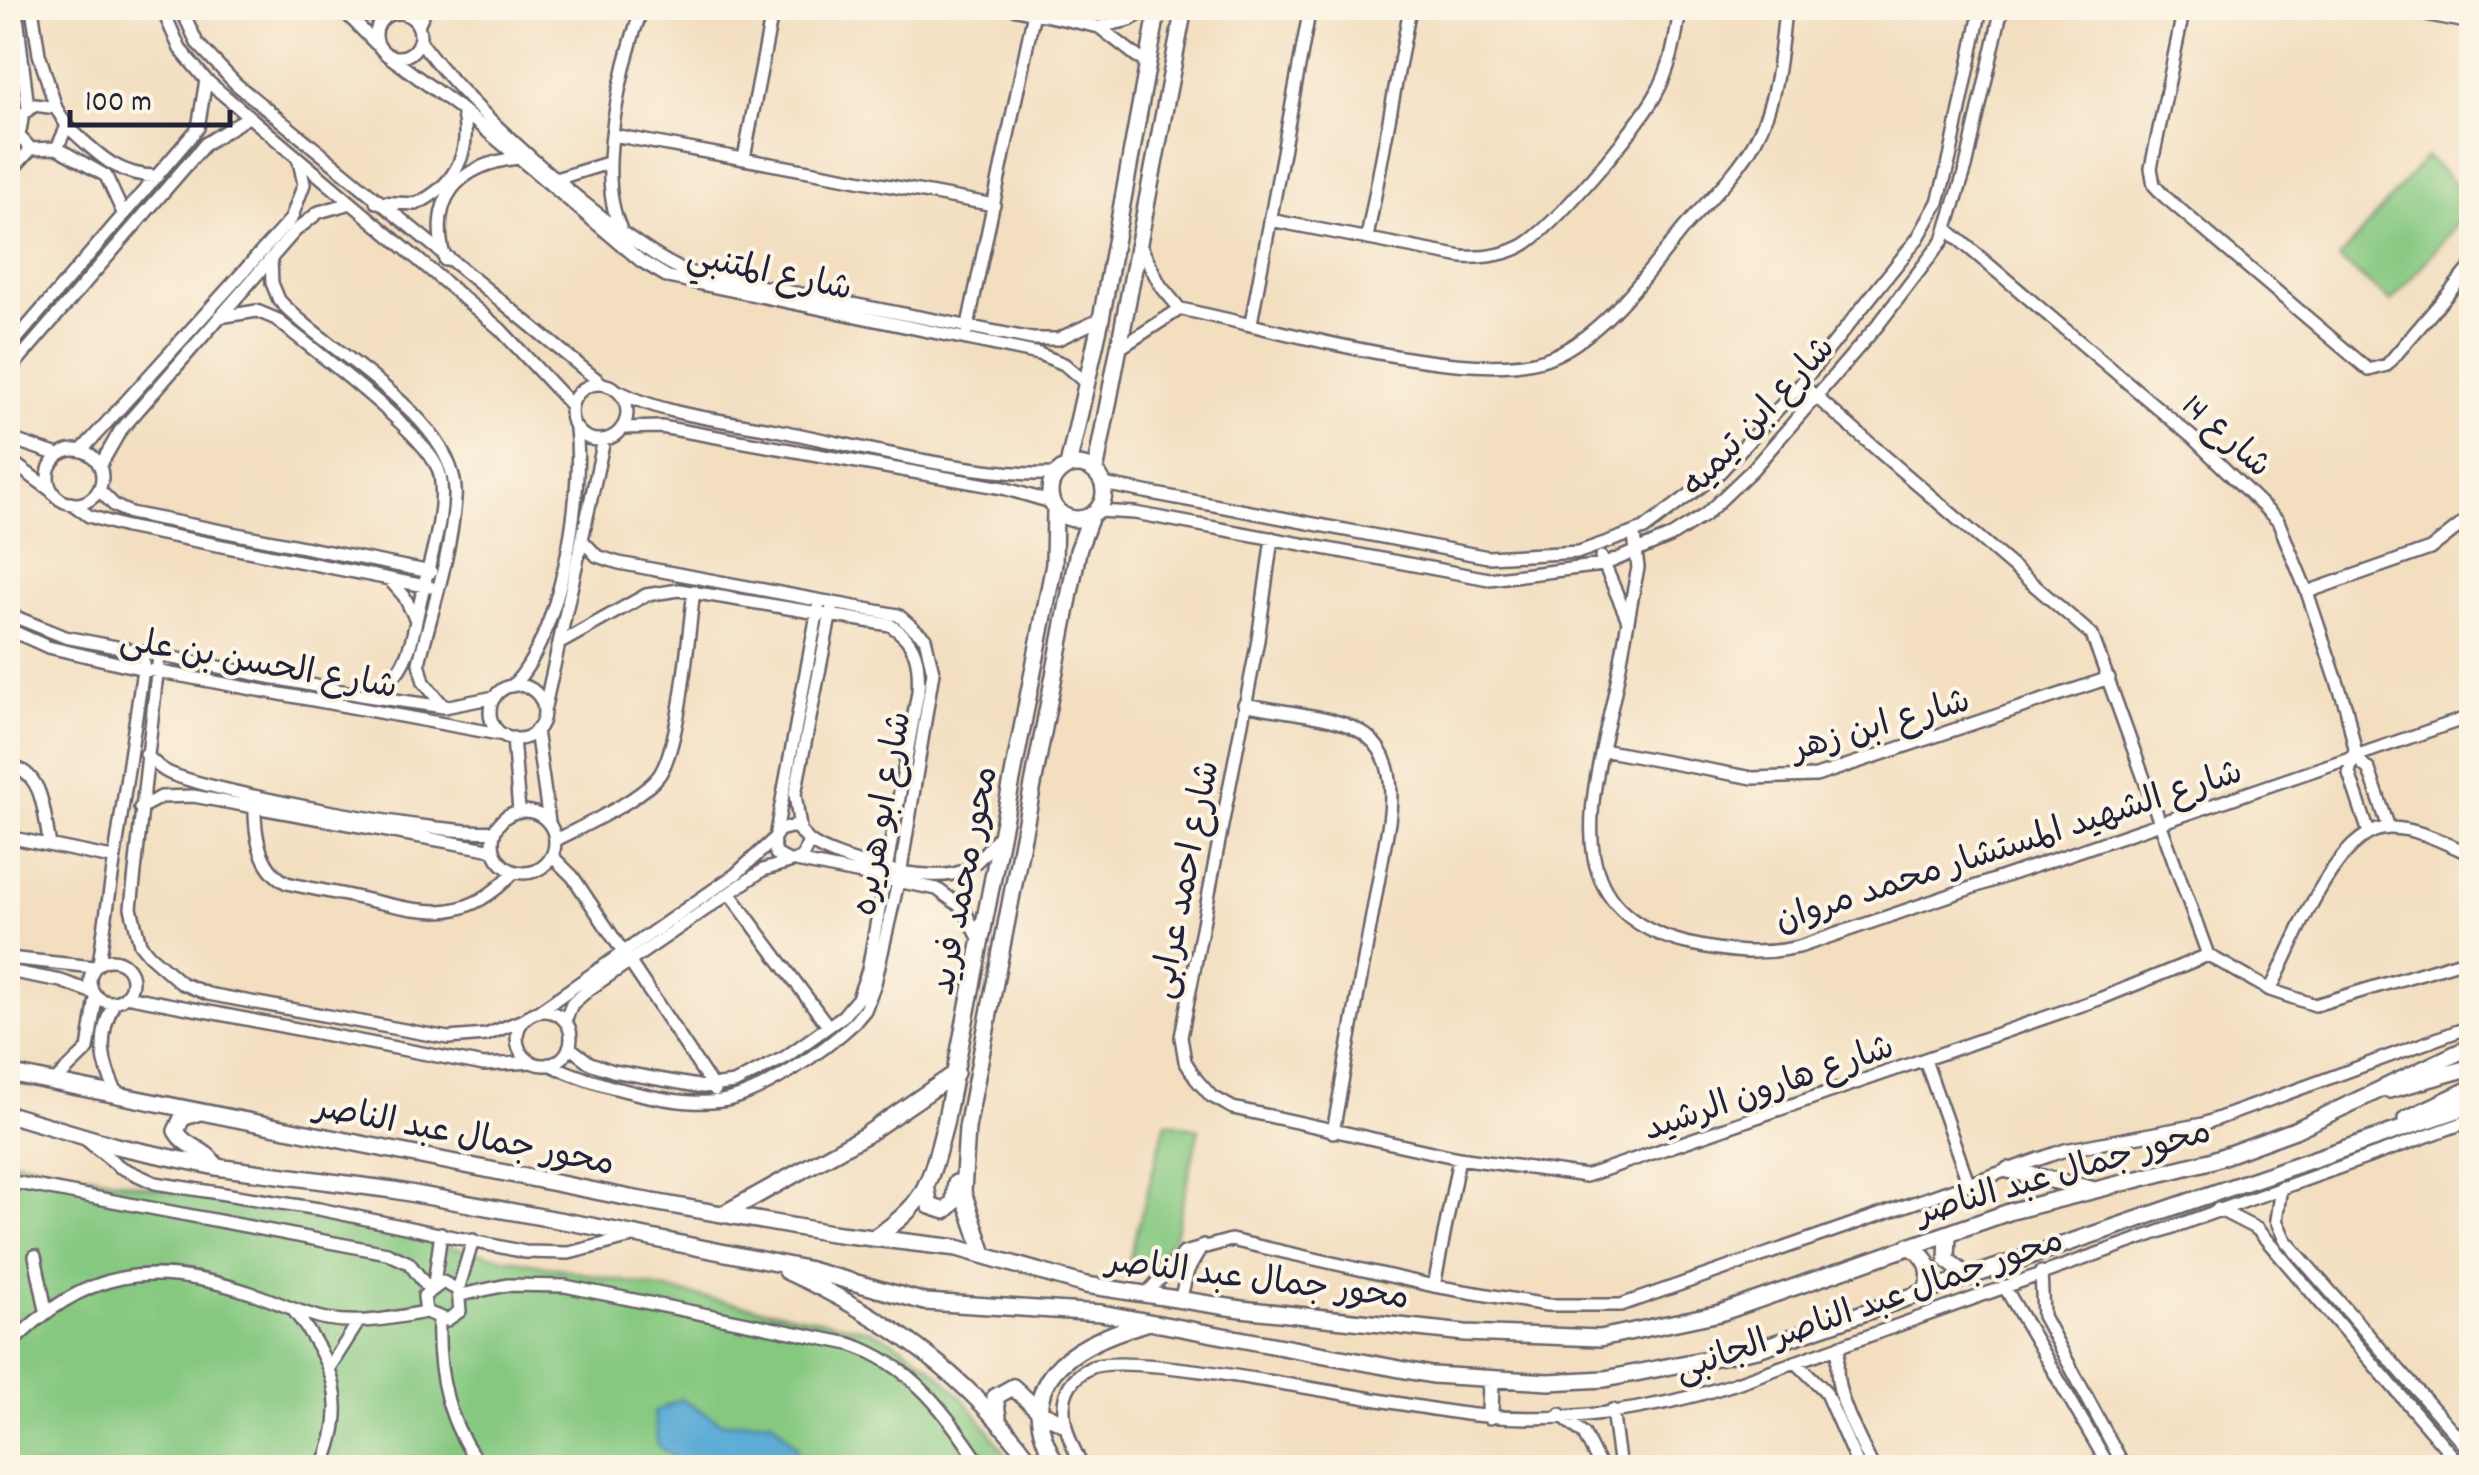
<svg xmlns="http://www.w3.org/2000/svg" width="2479" height="1475" font-family="Dekko,'Playpen Sans Arabic',sans-serif">
  <style>
    .green { fill: #85c880; stroke: #54755e; stroke-width: 2.5 }
    .water { fill: #5cacd6; stroke: #3f6788; stroke-width: 2.5 }
    .lines { fill: none; stroke-linecap: round; stroke-linejoin: round }
    .minor-casing { stroke: #6b646a; stroke-width: 16 }
    .major-casing { stroke: #6b646a; stroke-width: 20 }
    .minor { stroke: #fff; stroke-width: 11 }
    .major { stroke: #fff; stroke-width: 15 }
    .labels { text-anchor: middle; stroke-width: 8; stroke-linejoin: round; paint-order: stroke }
    .street-label { font-size: 35px; fill: #22223b; stroke: #fcf5e5 }
  </style>
  <rect width="100%" height="100%" fill="#fcf5e5"/>
  <filter id="ink" filterUnits="userSpaceOnUse"><feTurbulence type="fractalNoise" baseFrequency=".01" numOctaves="2"/><feDisplacementMap in="SourceGraphic" scale="20" xChannelSelector="R" yChannelSelector="G"/><feConvolveMatrix kernelMatrix="1 2 1 2 8 2 1 2 1" color-interpolation-filters="sRGB"/></filter>
  <filter id="wash" filterUnits="userSpaceOnUse"><feTurbulence type="fractalNoise" baseFrequency=".0048" numOctaves="4" result="noise"/><feDisplacementMap in="SourceGraphic" scale="40" xChannelSelector="R" yChannelSelector="G"/><feGaussianBlur stdDeviation="2.25" result="paint"/><feColorMatrix in="noise" values="0 0 0 0 0 0 0 0 0 0 0 0 0 0 0 0 0 1.4 0 .05"/><feComposite in="paint" operator="in"/></filter>
  <g filter="url(#wash)">
    <rect width="100%" height="100%" fill="#f3dec0"/>
    <!-- green -->
    <path class="green" d="M2426 157 2471 199V208L2391 302 2339 259Z
      M1166 1122 1199 1129 1175 1236 1145 1271 1127 1268Z
      M8 1159 869 1330C936 1356 975 1410 1015 1467H8Z"/>
    <!-- water -->
    <path class="water" d="M681 1399 722 1423 772 1420 797 1447V1461L790 1467H681L678 1460 658 1446 654 1412Z"/>
  </g>
  <g filter="url(#ink)">
    <g class="lines">
      <defs>
        <path id="minor" d="M16 8 28 108
          M32 8 39 54 56 108 67 126 57 148 31 149 19 136 23 114 35 105 56 108
          M162 8 180 49 206 80 500 329 571 405
          M181 8 197 43 236 84 601 383
          M341 8 376 44
          M364 8 388 15
          M1012 8 1099 27 1148 65
          M2184 8 2151 168 2154 185 2164 196 2369 370 2387 365 2472 266
          M2393 8 2472 23
          M376 35a22 22 0 1 1 44 0a22 22 0 1 1-44 0Z
          M418 25 426 8
          M1099 27 1130 20 1150 8
          M420 40C460 102 620 244 687 272L1032 339H1058L1101 319
          M386 54 462 110 641 261 668 277 1039 354 1064 364 1087 384
          M67 126C96 152 117 177 158 176
          M613 135 994 205
          M8 146 18 127
          M57 148 106 176 123 213
          M744 158 773 8
          M8 174 31 149
          M559 178 608 163
          M376 202 416 204C455 186 473 151 462 110
          M1270 220 1462 257C1484 258 1503 256 1522 246 1553 229 1637 128 1655 96 1671 68 1676 39 1680 8
          M620 227C595 173 622 64 642 8
          M1948 230 2193 438 2278 521 2307 592 2346 708 2355 749 2349 773 2369 833
          M1367 238 1410 8
          M1140 245 1160 285 1180 309
          M271 259 272 283 279 300C326 352 462 420 455 499 451 554 432 610 419 663L424 682 444 707
          M445 260C428 199 457 165 518 158
          M1180 309C1267 326 1478 390 1553 356 1605 333 1648 272 1683 229 1707 201 1738 173 1755 141 1777 101 1781 52 1785 8
          M219 317 257 311 276 319C310 348 433 437 440 475 447 515 428 564 420 603 410 645 409 676 367 696
          M1251 323 1310 8
          M967 330 1034 12
          M8 349 198 128 206 80
          M1117 350 1180 309
          M8 372 205 144 248 117
          M571 412a28 28 0 1 1 56 0a28 28 0 1 1-56 0Z
          M1801 384 2092 635 2208 955 2270 990 2315 1005 2472 958
          M620 392C667 416 725 420 776 430 858 446 975 477 1056 474
          M622 428 661 427 1003 488 1051 502
          M8 438 58 455
          M82 450 291 219 304 184 299 161
          M48 477a27 27 0 1 1 54 0a27 27 0 1 1-54 0Z
          M8 459 52 491
          M100 466 120 431 295 231 319 212 351 203
          M1103 484 1488 557 1579 552 1644 529 1720 472 1801 384 1918 238 1938 202 1950 158 1981 8
          M99 490 115 506 130 513 431 572
          M71 503 89 516 126 527 430 587
          M1097 511 1135 513 1489 579 1603 565 1670 537 1705 515 1753 469 1878 325 1943 240 1966 167 2002 8
          M1634 535 1638 568C1629 610 1623 654 1614 696 1592 796 1554 910 1686 943 1726 952 1759 956 1799 947L2472 716
          M1272 538 1258 640 1181 1037 1185 1061 1196 1079 1211 1096 1233 1108 1459 1158 1586 1176 2102 998 2208 955
          M1601 557 1627 618
          M389 579 404 596 416 620
          M2307 592 2430 549 2472 516
          M8 614 65 637 367 696 444 707 495 697
          M8 629 48 647 144 669 504 735
          M562 642 646 595 679 590 890 625C917 642 920 662 918 692L868 970 858 998 843 1016 784 1058 734 1083 703 1087 613 1071 590 1063 569 1047
          M159 656 131 908 140 944 149 955 181 983 208 994 448 1038 486 1035 523 1020
          M490 712a27 27 0 1 1 54 0a27 27 0 1 1-54 0Z
          M512 686C560 639 584 495 576 429
          M1244 704C1329 722 1404 711 1389 822L1333 1132
          M544 711 604 440
          M536 730 549 822
          M513 738 519 811
          M1602 750 1753 778 1816 776 2109 678
          M146 754C153 762 160 769 169 773 215 793 448 837 495 831
          M2355 757 2369 770 2389 828
          M8 765C45 773 43 812 50 845
          M255 798C254 829 257 868 287 883 312 889 338 893 364 899 428 913 465 925 514 872
          M140 808 161 797 193 796 493 850
          M493 842a31 31 0 1 1 62 0a31 31 0 1 1-62 0Z
          M800 828 795 794 832 607
          M776 832 819 604
          M8 837 112 858
          M556 840C583 826 643 799 660 774 681 741 688 634 694 591
          M809 841C834 861 930 884 960 872 977 866 988 848 1000 835
          M552 856 573 877 715 1090
          M796 861 937 889 963 908 979 938
          M730 894 828 1026
          M8 958 94 967
          M90 981a21 21 0 1 1 42 0a21 21 0 1 1-42 0Z
          M99 963 144 663
          M8 971 61 981 91 992
          M2270 990C2294 946 2334 828 2390 828 2418 828 2447 844 2472 855
          M126 996 484 1065 532 1062
          M114 1003C97 1036 101 1065 119 1096
          M517 1038a27 27 0 1 1 54 0a27 27 0 1 1-54 0Z
          M539 1011 736 874 773 840
          M565 1021 572 1004 588 990 763 870 802 858 809 841 795 826 779 830 773 840 776 854 789 861
          M1925 1060 1968 1182
          M549 1064C591 1084 675 1108 721 1101 761 1095 824 1051 854 1023L865 1010 875 983 901 869 933 672 925 638 898 615 619 563 597 556 583 541
          M54 1082 88 1049 96 998
          M84 1138 120 1167 155 1183 319 1209 525 1252 569 1253 636 1236
          M8 1181 387 1253 409 1263 428 1288
          M2281 1187 2276 1220 2285 1240 2472 1453
          M2218 1209 2257 1229 2463 1468
          M35 1256 46 1310
          M2041 1272 2043 1316 2125 1468
          M434 1284 441 1233
          M1434 1286 1459 1158
          M2004 1286 2110 1468
          M458 1290 443 1282 424 1296 426 1312 447 1320 460 1311 458 1290 473 1240
          M461 1295 507 1285 565 1286 850 1344C913 1365 947 1415 983 1468
          M1145 1295 1184 1253 1231 1240 1434 1286 1547 1305H1621L2065 1150 2203 1124 2472 1026
          M1180 1300 1188 1270 1203 1245
          M294 1311C333 1362 351 1404 322 1468
          M439 1320C437 1372 448 1427 483 1468
          M1841 1345C1826 1384 1857 1432 1873 1468
          M8 1347C83 1269 152 1259 254 1294 278 1302 301 1314 327 1319 361 1325 393 1318 426 1312
          M1796 1362 1825 1391 1859 1468
          M331 1365 359 1321
          M1612 1410 1620 1468
          M1560 1414 1584 1434 1601 1468
          M1084 1468C1066 1438 1047 1389 1090 1368 1130 1348 1408 1409 1474 1415 1558 1424 1651 1411 1731 1385L2472 1120"/>
        <path id="major" d="M1050 492a27 27 0 1 1 54 0a27 27 0 1 1-54 0Z
          M1068 466 1101 319 1158 8
          M1095 472 1184 8
          M8 1073 630 1198 831 1233 957 1248 1086 1285 1241 1309 1465 1333 1600 1338 1720 1313 2012 1211 2210 1161 2295 1130 2472 1046
          M2389 1090 2472 1067
          M197 1113 182 1118 176 1131C186 1149 207 1148 216 1167
          M8 1114 116 1146 216 1167 393 1190 591 1226 806 1269 925 1302 1101 1313 1432 1375 1549 1382 1605 1379 1758 1349 2472 1105
          M2406 1119 2472 1088
          M2008 1170 2091 1189
          M927 1191 930 1206 945 1211 954 1202 956 1183
          M723 1214 864 1136 956 1073
          M1948 1234 1947 1260 1967 1276
          M875 1237C927 1204 930 1181 945 1124L1054 564 1055 509
          M1908 1246C1928 1255 1935 1272 1925 1292
          M984 1254 963 1192 967 1128 1078 551 1091 516
          M786 1271C887 1317 970 1377 1036 1468
          M1490 1416 1491 1379
          M998 1417 995 1397 1013 1387 1040 1412 1063 1423
          M1059 1468C1005 1383 1071 1344 1146 1323"/>
      </defs>
      <!-- minor casing -->
      <use href="#minor" class="minor-casing"/>
      <!-- major casing -->
      <use href="#major" class="major-casing"/>
      <!-- minor -->
      <use href="#minor" class="minor"/>
      <!-- major -->
      <use href="#major" class="major"/>
    </g>
  </g>
  <g class="labels">
    <!-- street labels -->
    <g class="street-label">
      <text transform="translate(770 270) rotate(12)" y="12">شارع المتنبي</text>
      <text transform="translate(1757 415) rotate(-47)" y="12">شارع ابن تيميه</text>
      <text transform="translate(2228 434) rotate(42)" y="12">شارع 14</text>
      <text transform="translate(259 661) rotate(10)" y="12">شارع الحسن بن على</text>
      <text transform="translate(1880 723) rotate(-16)" y="12">شارع ابن زهر</text>
      <text transform="translate(880 813) rotate(-80)" y="12">شارع ابو هريره</text>
      <text transform="translate(2008 844) rotate(-18)" y="12">شارع الشهيد المستشار محمد مروان</text>
      <text transform="translate(1183 879) rotate(-79)" y="12">شارع احمد عرابى</text>
      <text transform="translate(962 880) rotate(-79)" y="12">محور محمد فريد</text>
      <text transform="translate(1768 1086) rotate(-19)" y="12">شارع هارون الرشيد</text>
      <text transform="translate(465 1133) rotate(11)" y="12">محور جمال عبد الناصر</text>
      <text transform="translate(2063 1170) rotate(-16)" y="12">محور جمال عبد الناصر</text>
      <text transform="translate(1258 1277) rotate(7)" y="12">محور جمال عبد الناصر</text>
      <text transform="translate(1868 1303) rotate(-19)" y="12">محور جمال عبد الناصر الجانبى</text>
    </g>
  </g>
  <!-- margin -->
  <rect width="2479" height="1475" fill="none" stroke="#fcf5e5" stroke-width="40"/>
  <!-- scale -->
  <path d="M70 110v15h160v-15" fill="none" stroke="#22223b" stroke-width="5"/>
  <text x="85" y="110" font-size="30" fill="#22223b" stroke="#fcf5e5" stroke-width="8" paint-order="stroke">100 m</text>
</svg>
